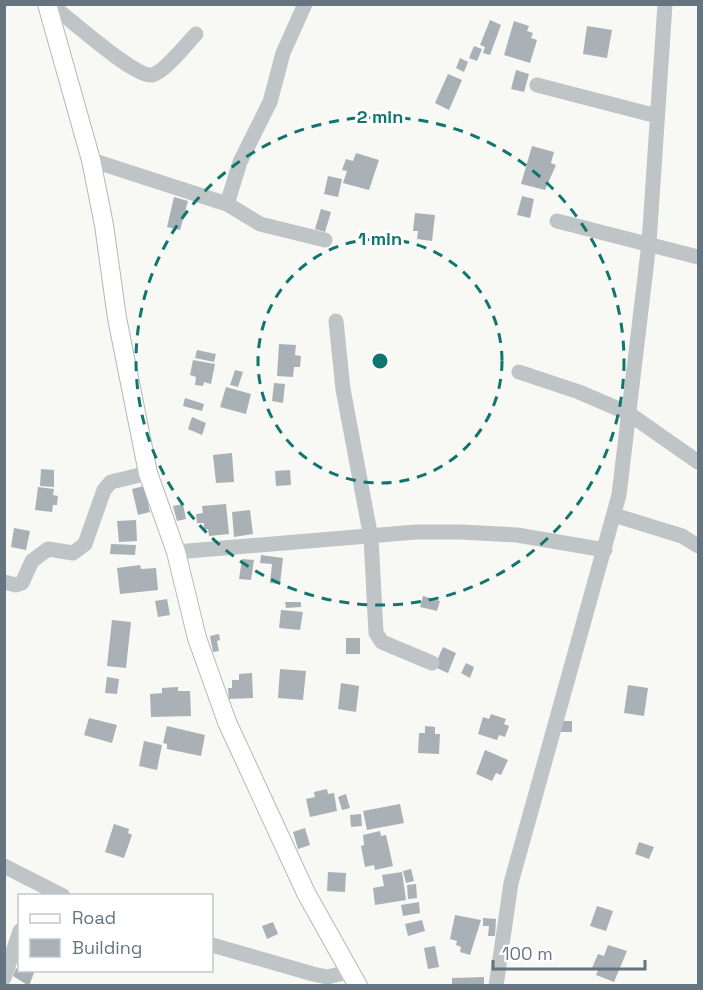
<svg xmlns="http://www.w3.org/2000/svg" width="703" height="990" font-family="'Space Grotesk',sans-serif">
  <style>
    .building { fill: #a9b1b6 }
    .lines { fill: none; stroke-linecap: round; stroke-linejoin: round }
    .major-casing { stroke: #b3b8bc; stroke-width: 20 }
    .minor { stroke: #bfc4c7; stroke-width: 15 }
    .major { stroke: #fff; stroke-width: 18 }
    .ring { fill: none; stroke: #0f766e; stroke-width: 3; stroke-dasharray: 10 8 }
    .centre { fill: #0f766e; stroke: #fff; stroke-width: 3 }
    .ring-label { font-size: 18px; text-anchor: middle; font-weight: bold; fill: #0f766e; stroke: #fff; stroke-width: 6; stroke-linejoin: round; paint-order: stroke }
  </style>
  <rect width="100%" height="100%" fill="#f8f8f5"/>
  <!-- building -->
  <path class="building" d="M490 20 501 25 490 55 483 53 485 47 480 45Z
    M514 21 529 26 527 31 533 33 531 38 537 40 530 63 504 55Z
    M587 26 612 30 607 58 583 54Z
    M474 46 482 49 477 61 469 58Z
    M460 58 468 62 464 72 456 68Z
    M516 70 529 74 524 92 511 89Z
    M448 74 462 80 449 110 435 103Z
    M532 146 554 152 551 163 556 165 545 190 521 184Z
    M356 153 379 160 369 190 343 183 347 171 342 170 346 159 353 161Z
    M328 176 342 179 338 197 324 194Z
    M522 196 534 199 530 218 517 215Z
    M174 197 188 201 180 230 167 227Z
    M321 209 331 212 325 232 315 229Z
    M415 213 435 215 432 241 417 239 418 231H413Z
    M279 344 296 345 295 355 301 356 300 367H294L293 377 277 376Z
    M197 350 216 354 214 362 195 358Z
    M193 360 215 364 211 384 204 382 203 386 195 385 196 377 190 375Z
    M235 370 243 372 238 387 230 385Z
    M274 383 285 384 283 403 272 401Z
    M226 387 251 394 246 414 220 407Z
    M185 398 204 404 202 411 183 406Z
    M192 417 206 423 202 435 188 429Z
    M232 453 234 482 216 483 213 455Z
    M41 469 54 470V487L40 486Z
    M290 470 291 485 276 486 275 471Z
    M144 486 150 512 138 515 132 489Z
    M38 487 54 489 53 495 58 496 57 505H53L52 512 35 510Z
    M183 504 186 519 177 521 173 506Z
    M226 504 229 534 209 536 208 529 204 530V523H197L196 514 203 513 202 506Z
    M250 510 253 534 234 537 232 512Z
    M136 520 137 541 119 542 117 521Z
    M14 528 30 531 26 550 11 547Z
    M111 544 136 545 135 555 110 554Z
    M261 555 283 558 280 584 270 583 272 564 260 563Z
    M242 559 254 560 251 580 239 579Z
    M140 565 141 569 156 568 158 590 120 594 117 568Z
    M423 596 440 601 437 611 420 607Z
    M167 599 170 615 158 617 155 601Z
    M285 602H301V607L286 608Z
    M281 610 303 612 300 630 279 628Z
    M112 620 131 622 126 668 107 666Z
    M219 634 220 640 217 641 219 651 213 652 210 636Z
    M346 638H360V654H346Z
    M443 647 456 653 448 673 434 667Z
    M466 663 474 667 470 678 461 673Z
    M280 669 306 671 303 700 278 698Z
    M252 673 253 698 229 699 228 688H232V680H239V674Z
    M107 677 119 679 117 694 105 693Z
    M341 683 359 686 356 712 338 709Z
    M628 685 648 688 644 716 624 713Z
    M178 687V691H190L191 716 151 717 150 694 162 693V688Z
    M491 714 506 719 504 724 509 726 505 737 499 735 497 740 478 734 483 717 489 719Z
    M89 718 117 725 112 743 84 735Z
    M560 721H572V732H560Z
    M167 726 205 735 201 756 167 749V744L163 743Z
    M425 726 435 727V734H440L439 754 418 753 419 733H425Z
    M144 741 162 745 157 770 139 766Z
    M485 750 508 760 501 775 496 773 492 781 476 774Z
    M327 789 328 794 334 793 337 811 310 817 306 799 315 797 314 792Z
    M346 794 350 808 342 810 338 797Z
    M400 804 404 823 367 830 363 811Z
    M361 814 362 826 351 827 350 815Z
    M114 824 129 829 128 833 132 835 124 858 105 852Z
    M305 828 310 845 298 849 293 832Z
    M380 831 381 836 386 835 393 866 375 870 374 865 365 867 361 846 364 845 363 835Z
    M639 842 654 847 649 859 635 854Z
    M411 869 414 881 406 883 403 871Z
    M328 872 346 873 345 892 327 891Z
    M402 872 406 900 375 905 373 888 384 886 382 875Z
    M416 884 417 898 408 899 407 885Z
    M419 902 420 913 403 916 401 905Z
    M597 906 613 911 606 931 590 926Z
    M455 915 481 920 470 955 460 952 461 947 456 945 457 941 450 939Z
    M483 918 496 919 495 936H488L489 926H483Z
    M422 920 425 931 408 936 405 924Z
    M273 922 278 934 267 939 262 926Z
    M608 945 627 951 614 982 596 975 598 970 592 968 598 954 604 956Z
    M435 946 439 967 428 969 424 948Z
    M16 968 20 970H35L29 986 13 976Z
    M484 977V986H452V978Z"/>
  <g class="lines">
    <defs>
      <path id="major" d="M47 4 91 160 104 225 117 318 148 473 176 552 197 638 227 722 306 893 358 986"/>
    </defs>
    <!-- major casing -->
    <use href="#major" class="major-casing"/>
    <!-- minor -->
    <path class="minor" d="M50 4C68 17 133 77 152 75 164 73 187 43 196 34
      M537 85 657 116
      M91 160 227 204 260 224 325 240
      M227 204 240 162 270 102 283 53 305 4
      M557 221 698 257
      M336 321 343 389 371 538 376 633 382 642 432 663
      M519 372 579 392 628 413 698 462
      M614 515 682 536 698 546
      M176 552 416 532H461L517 535 605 550
      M4 582 16 585 22 583 32 561 48 549 73 553 85 544 104 490 111 482 148 473
      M4 866 63 896
      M212 945 313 974 327 977 349 972
      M4 978 20 931
      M496 986 511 883 619 495 649 243 665 4"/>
    <!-- major -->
    <use href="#major" class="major"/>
  </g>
  <!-- distance rings -->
  <g class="ring">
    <circle cx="380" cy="361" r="122"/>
    <circle cx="380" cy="361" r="244"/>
  </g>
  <circle cx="380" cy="361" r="9" class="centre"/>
  <g class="ring-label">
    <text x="380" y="123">2 min</text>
    <text x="380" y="245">1 min</text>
  </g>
  <!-- border -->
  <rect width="703" height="990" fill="none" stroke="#65747f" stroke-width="12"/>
  <!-- legend -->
  <rect x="18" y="894" width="195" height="78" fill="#ffffff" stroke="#c1c7cc" stroke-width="1.5"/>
  <rect x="30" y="914" width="30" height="9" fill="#ffffff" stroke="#c1c7cc" stroke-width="1.5"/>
  <text x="72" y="924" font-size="18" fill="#65747f">Road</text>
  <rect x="30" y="939" width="30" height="18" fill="#a9b1b6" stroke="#c1c7cc" stroke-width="1.5"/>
  <text x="72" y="954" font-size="18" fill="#65747f">Building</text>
  <!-- scale -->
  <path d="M493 960v9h152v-9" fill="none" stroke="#65747f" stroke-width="3"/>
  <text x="502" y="960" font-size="18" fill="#65747f" stroke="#ffffff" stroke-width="4.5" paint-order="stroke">100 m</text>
</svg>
